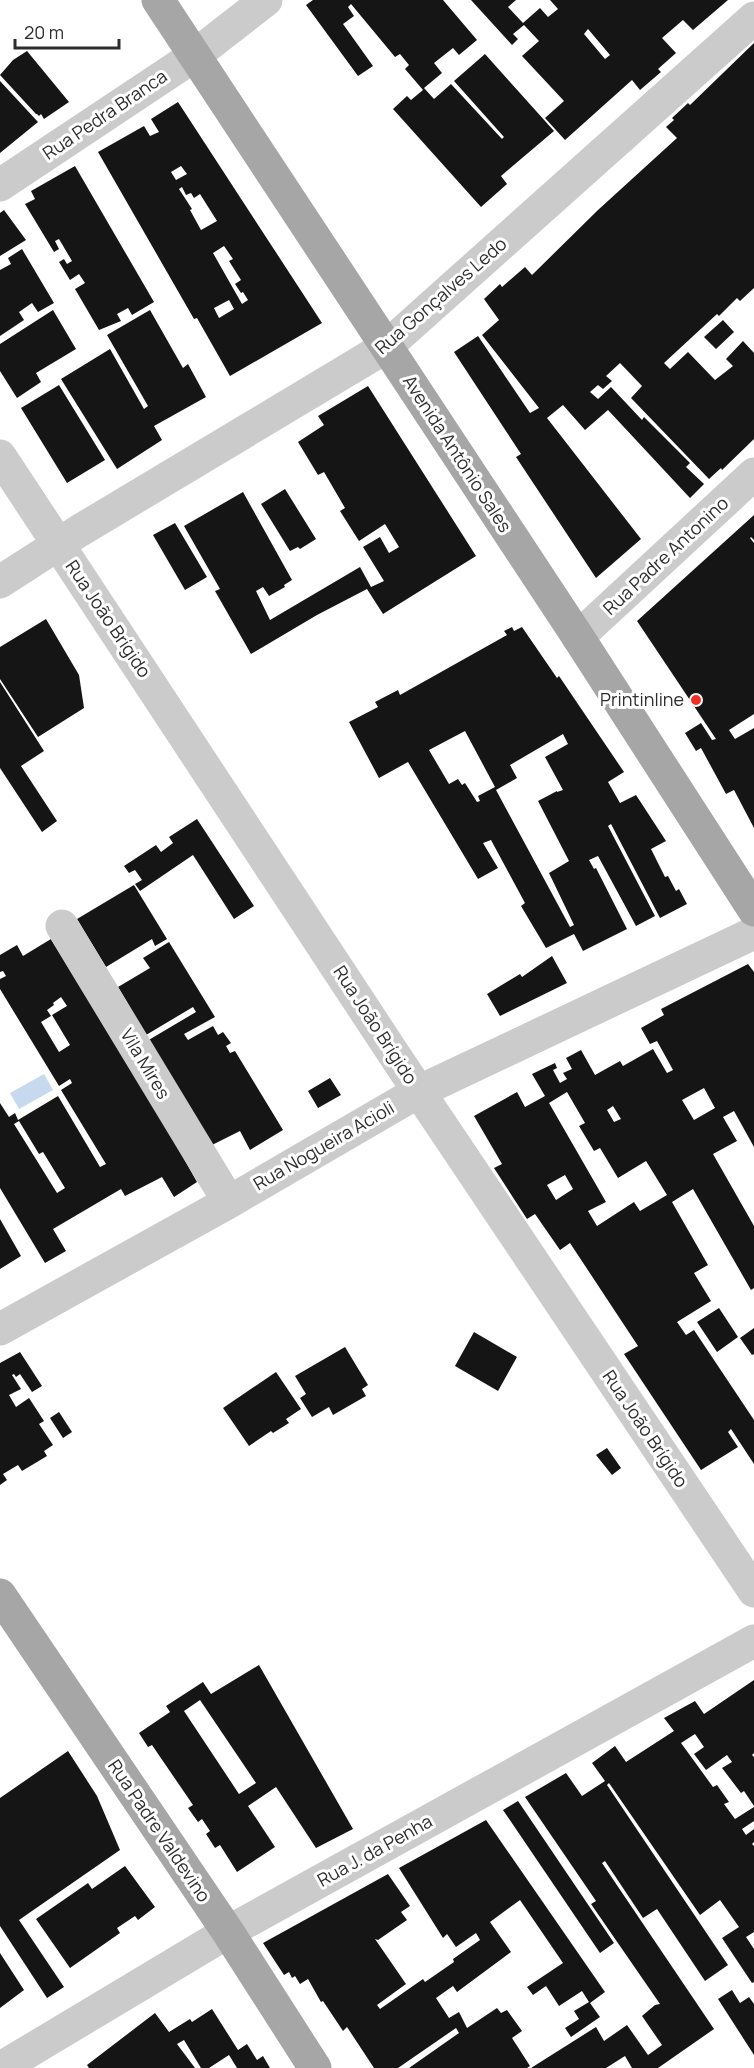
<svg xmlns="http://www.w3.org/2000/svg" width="754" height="2068" font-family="Manrope,sans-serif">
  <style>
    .water { fill: #c6d9ee }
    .building { fill: #151515; fill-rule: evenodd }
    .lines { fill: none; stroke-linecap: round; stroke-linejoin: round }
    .minor { stroke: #cbcbcb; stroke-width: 33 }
    .major { stroke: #a6a6a6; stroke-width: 33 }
    .poi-dot { fill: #f22f24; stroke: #fff; stroke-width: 2 }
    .labels { text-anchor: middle; stroke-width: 6; stroke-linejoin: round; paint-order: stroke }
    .street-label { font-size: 18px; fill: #2e2e2e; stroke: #fff }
    .poi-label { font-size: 18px; fill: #2e2e2e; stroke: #fff; text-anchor: end }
  </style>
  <rect width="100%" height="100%" fill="#fff"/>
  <!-- water -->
  <path class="water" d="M44 1074 53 1090 19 1109 10 1093Z"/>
  <!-- building -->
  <path class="building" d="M313 0H443L477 40 459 55 453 48 434 63 442 73 424 88 434 99 451 84 502 139 504 137 454 81 485 54 554 131 501 176 507 184 481 207 393 109 407 96 411 100 423 90 405 69 409 65 400 54 395 57 351 4 348 7 354 16 343 24 373 66 358 76 306 5Z
    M471 0H516L508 7 523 23 540 8 548 17 558 9 550 0H728L693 30 683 20 662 38 676 53 658 69 661 72 640 90 632 80 565 140 545 118 564 101 522 56 539 41 524 25 513 34 518 39 512 45ZM588 29 610 55 605 59 584 34Z
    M754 43V288L740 301 737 298 719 316 717 314 664 363 670 369 688 352 715 380 733 366 726 359 743 341 754 353V439L722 470 721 468 709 479 631 398 642 386 620 363 606 376 612 381 603 389 598 385 590 392 598 399 611 387 642 420 644 417 690 463 686 467 704 484 690 498 608 410 585 430 563 405 547 418 641 539 596 578 516 457 521 454 454 352 478 336 530 413 539 408 482 335 499 320 484 299 500 284 502 287 525 267 532 275 598 210 677 138 666 127 674 120 672 118 688 103 690 105Z
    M27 51 69 102 44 119 41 114 39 116 37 114H36L0 75 13 60Z
    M0 81 38 122 0 153Z
    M178 102 322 323 230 376 197 318 194 319 98 152 144 126 150 136 159 132 151 119ZM181 166 187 174 176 180 171 172ZM182 187 186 195 191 193 194 198 200 194 217 221 201 230 190 210 192 209 179 189ZM224 246 233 259 229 261 241 280 235 284 241 293 243 292 248 300 242 304 213 253ZM229 300 234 309 219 318 214 308Z
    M75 166 154 302 132 315 128 308 117 314 121 321 99 330 75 289 85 283 79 274 70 280 59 262 64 259 67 264 72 261 59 239 55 241 59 249 54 252 25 204 35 199 31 191Z
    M4 210 26 240 0 256V213Z
    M22 249 54 303 38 312 32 303 19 312 24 320 0 336V270L11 264 8 258Z
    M53 310 76 349 36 373 41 382 17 398 0 371V344Z
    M150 310 183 368 188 364 206 397 154 426 162 440 117 469 61 379 110 349 144 409 148 406 107 335Z
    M723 320 734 332 716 349 704 337Z
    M59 385 105 460 67 483 21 408Z
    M368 386 476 556 383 614 367 589 317 615 251 654 215 591 220 589 184 526 243 492 292 580 284 585 285 587 269 596 263 587 256 591 270 620 360 567 371 587 384 581 363 547 380 537 389 553 399 547 385 524 359 541 340 511 345 508 324 472 318 475 298 442 324 425 318 416Z
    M285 489 316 539 300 549 298 547 290 551 261 504Z
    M754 515V540L751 537 750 538 754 543V714L729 730 735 739 754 728V828L734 790 726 794 701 748 696 751 685 733 701 723 712 740 716 739 637 621Z
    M175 523 207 577 185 590 153 535Z
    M46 619 79 675 84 708 38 737 0 679V647Z
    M512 627 514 631 522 627 557 678 559 676 624 772 608 782 620 803 636 795 666 841 651 849 665 877 668 876 676 891 679 889 687 904 660 918 611 824 608 826 655 916 636 926 598 856 589 860 594 869 596 868 627 929 583 951 574 934 546 948 521 906 525 903 491 840 483 843 498 868 478 879 408 762 379 778 349 722 378 707 375 702 398 690 400 695 507 635 504 631ZM465 731 495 787 478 796 480 801 477 802 465 783 462 785 458 779 449 784 429 750ZM563 734 568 744 545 757 563 790 557 792V791L538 801 569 861 549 873 574 925 570 927 496 790 517 778 510 765Z
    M0 682 44 751 21 766 57 821 42 832 0 768Z
    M197 819 254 906 234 919 193 855 140 891 135 884 142 880 135 870 129 873 124 866 156 845 161 852 173 843 169 837Z
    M134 885 167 939 155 946 152 939 106 967 77 919Z
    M51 939 85 995 90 992 197 1182 174 1197 162 1177 125 1196 121 1189 53 1229 66 1251 45 1263 0 1188V1103L9 1117 15 1113 18 1120 58 1096 100 1167 106 1164 61 1090 72 1083 70 1079 59 1086 0 989V979L6 976 3 971 0 972V955L17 945 23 956ZM61 997 67 1006 52 1015 70 1045 59 1052 41 1022 51 1016 47 1010 54 1005 53 1003ZM19 1121 39 1154 43 1152 65 1188 57 1193 14 1124Z
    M169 942 215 1017 184 1034 188 1040 213 1026 218 1035 223 1032 231 1043 226 1046 230 1053 235 1051 283 1130 250 1150 240 1131 212 1145 147 1041 196 1012 193 1007 146 1035 118 987 150 968 143 958Z
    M552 956 567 983 500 1016 487 994 520 974 522 977Z
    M748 964 754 972V1147L734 1111 723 1117 737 1141 713 1154 754 1226V1288L751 1290 693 1189 672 1202 708 1265 694 1273 711 1301 677 1322 686 1335 694 1330 754 1420V1464L731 1429 728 1432 738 1447 701 1470 624 1354 638 1346 570 1243 560 1250 535 1214 527 1219 494 1168 502 1164 474 1116 517 1092 525 1107 545 1096 532 1074 555 1063 557 1068 553 1070 560 1083 567 1079 563 1073 572 1069 566 1058 581 1050 595 1075 620 1061 623 1066 653 1049 667 1073 673 1070 657 1041 650 1044 641 1028 664 1015 661 1009ZM704 1088 715 1108 694 1120 682 1100ZM567 1092 585 1123 579 1126 594 1151 600 1148 618 1178 646 1161 667 1195 640 1211 634 1202 597 1226 588 1211 606 1202 549 1103ZM613 1106 621 1119 614 1122 607 1110ZM565 1175 573 1189 556 1200 547 1185Z
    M330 1078 341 1095 318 1108 308 1091Z
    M0 1219 21 1256 0 1269Z
    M719 1308 738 1337 717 1352 697 1322Z
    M754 1328V1354L752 1355 740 1338Z
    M474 1332 517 1357 498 1391 455 1366Z
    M345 1347 368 1385 362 1389 366 1396 333 1415 329 1407 312 1417 300 1398 306 1394 295 1376Z
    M20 1352 42 1386 32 1392 20 1374 16 1377 14 1374 12 1375 21 1389 9 1395 16 1407 29 1398 44 1421 39 1424 53 1445 44 1451 47 1456 22 1471 18 1465 3 1474 7 1480 0 1485V1363Z
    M276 1372 301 1409 286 1419 289 1423 273 1433 271 1431 249 1446 223 1408Z
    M59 1412 72 1432 63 1438 50 1418Z
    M607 1448 621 1468 612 1475 596 1455Z
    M259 1665 353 1829 316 1848 276 1787 248 1806 275 1847 237 1872 220 1845 215 1848 206 1834 210 1831 202 1819 198 1822 188 1808 193 1805 152 1745 148 1747 139 1733 170 1712 166 1706 203 1682 211 1694ZM200 1700 256 1783 239 1794 184 1711Z
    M754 1680V1753L752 1755 754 1757V1806L744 1791 741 1793 722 1768 732 1762 727 1755 706 1770 694 1754 704 1747 695 1734 681 1743 713 1787 717 1785 729 1802 724 1804 735 1819 754 1807V1821L742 1829 746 1835 754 1829V1842L752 1844 754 1846V1932L746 1937 754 1949V1982L752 1983 722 1938 739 1927 720 1900 700 1915 609 1783 607 1785 728 1965 705 1981 657 1909 643 1918 605 1861 602 1863 714 2029 658 2068H632L625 2056 606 2068H531L596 2027 604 2041 627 2025 648 2055 662 2045 642 2016 655 2005 660 2004 591 1904 596 1901 525 1797 566 1773 582 1796 605 1781 592 1763 615 1746 626 1762 674 1731 664 1718 695 1701 704 1714Z
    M68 1751 97 1796 120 1850 19 1920 64 1987 47 1998 0 1926V1798Z
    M518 1801 614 1943 600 1953 503 1810Z
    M486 1820 605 1992 590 2003 600 2017 571 2037 565 2028 579 2019 574 2011 589 2002 582 1991 559 2006 546 1986 533 1995 527 1987 563 1963 520 1900 490 1922 511 1952 457 1992 453 1986 436 1998 449 2018 459 2012 467 2028 497 2008 501 2013 507 2010 522 2031 512 2038 530 2066 527 2068H409L459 2033 456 2028 398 2068H374L347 2027 343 2031 323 2001 321 2002 308 1979 300 1984 295 1976 292 1978 289 1972 284 1975 263 1943 388 1874 410 1906 401 1912 407 1920 378 1940 375 1939 406 1984 377 2005 380 2009 423 1979 425 1982 454 1962 453 1959 480 1940 476 1933 456 1947 447 1934 443 1938 399 1868Z
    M125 1866 155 1907 138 1920 135 1916 117 1928 120 1933 70 1968 36 1919 88 1883 92 1889Z
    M0 1953 24 1990 0 2008Z
    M732 1990 740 2003 749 1997 754 2004V2055L718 1999Z
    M212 2009 238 2050 247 2044 257 2060 263 2056 270 2068H237L229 2055 209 2068H201L184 2040 177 2044 195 2068H89L87 2065 155 2013 169 2032 190 2019 192 2022Z"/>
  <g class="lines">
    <!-- minor -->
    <path class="minor" d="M0 185 194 56 266 0
      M0 456 397 1059 754 1591
      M0 582 79 531 386 347 754 18
      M578 637 754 474
      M62 926 229 1202
      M0 1329 229 1202 418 1092 754 933
      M1 2068 228 1932 754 1641"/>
    <!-- major -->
    <path class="major" d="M158 0 578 637 754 910
      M0 1595 228 1932 315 2068"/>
  </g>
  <!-- markers -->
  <circle class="poi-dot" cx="696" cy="700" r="6"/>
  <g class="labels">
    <!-- street labels -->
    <g class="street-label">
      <text transform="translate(105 115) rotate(-34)" y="6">Rua Pedra Branca</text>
      <text transform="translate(441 296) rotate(-41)" y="6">Rua Gonçalves Ledo</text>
      <text transform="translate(457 454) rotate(57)" y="6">Avenida Antônio Sales</text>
      <text transform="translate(666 556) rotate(-43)" y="6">Rua Padre Antonino</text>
      <text transform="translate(108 619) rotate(56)" y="6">Rua João Brígido</text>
      <text transform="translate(375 1025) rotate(57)" y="6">Rua João Brígido</text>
      <text transform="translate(145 1064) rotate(59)" y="6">Vila Mires</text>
      <text transform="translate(324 1146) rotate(-30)" y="6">Rua Nogueira Acioli</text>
      <text transform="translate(645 1429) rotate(56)" y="6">Rua João Brígido</text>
      <text transform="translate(159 1831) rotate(56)" y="6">Rua Padre Valdevino</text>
      <text transform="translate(375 1851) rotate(-29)" y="6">Rua J. da Penha</text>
    </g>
    <!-- poi labels -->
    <g class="poi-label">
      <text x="684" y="706">Printinline</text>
    </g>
  </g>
  <!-- scale -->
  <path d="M15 39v9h104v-9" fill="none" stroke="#2e2e2e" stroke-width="3"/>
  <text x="24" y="39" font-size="18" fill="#2e2e2e" stroke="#ffffff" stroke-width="4.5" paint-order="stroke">20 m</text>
</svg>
